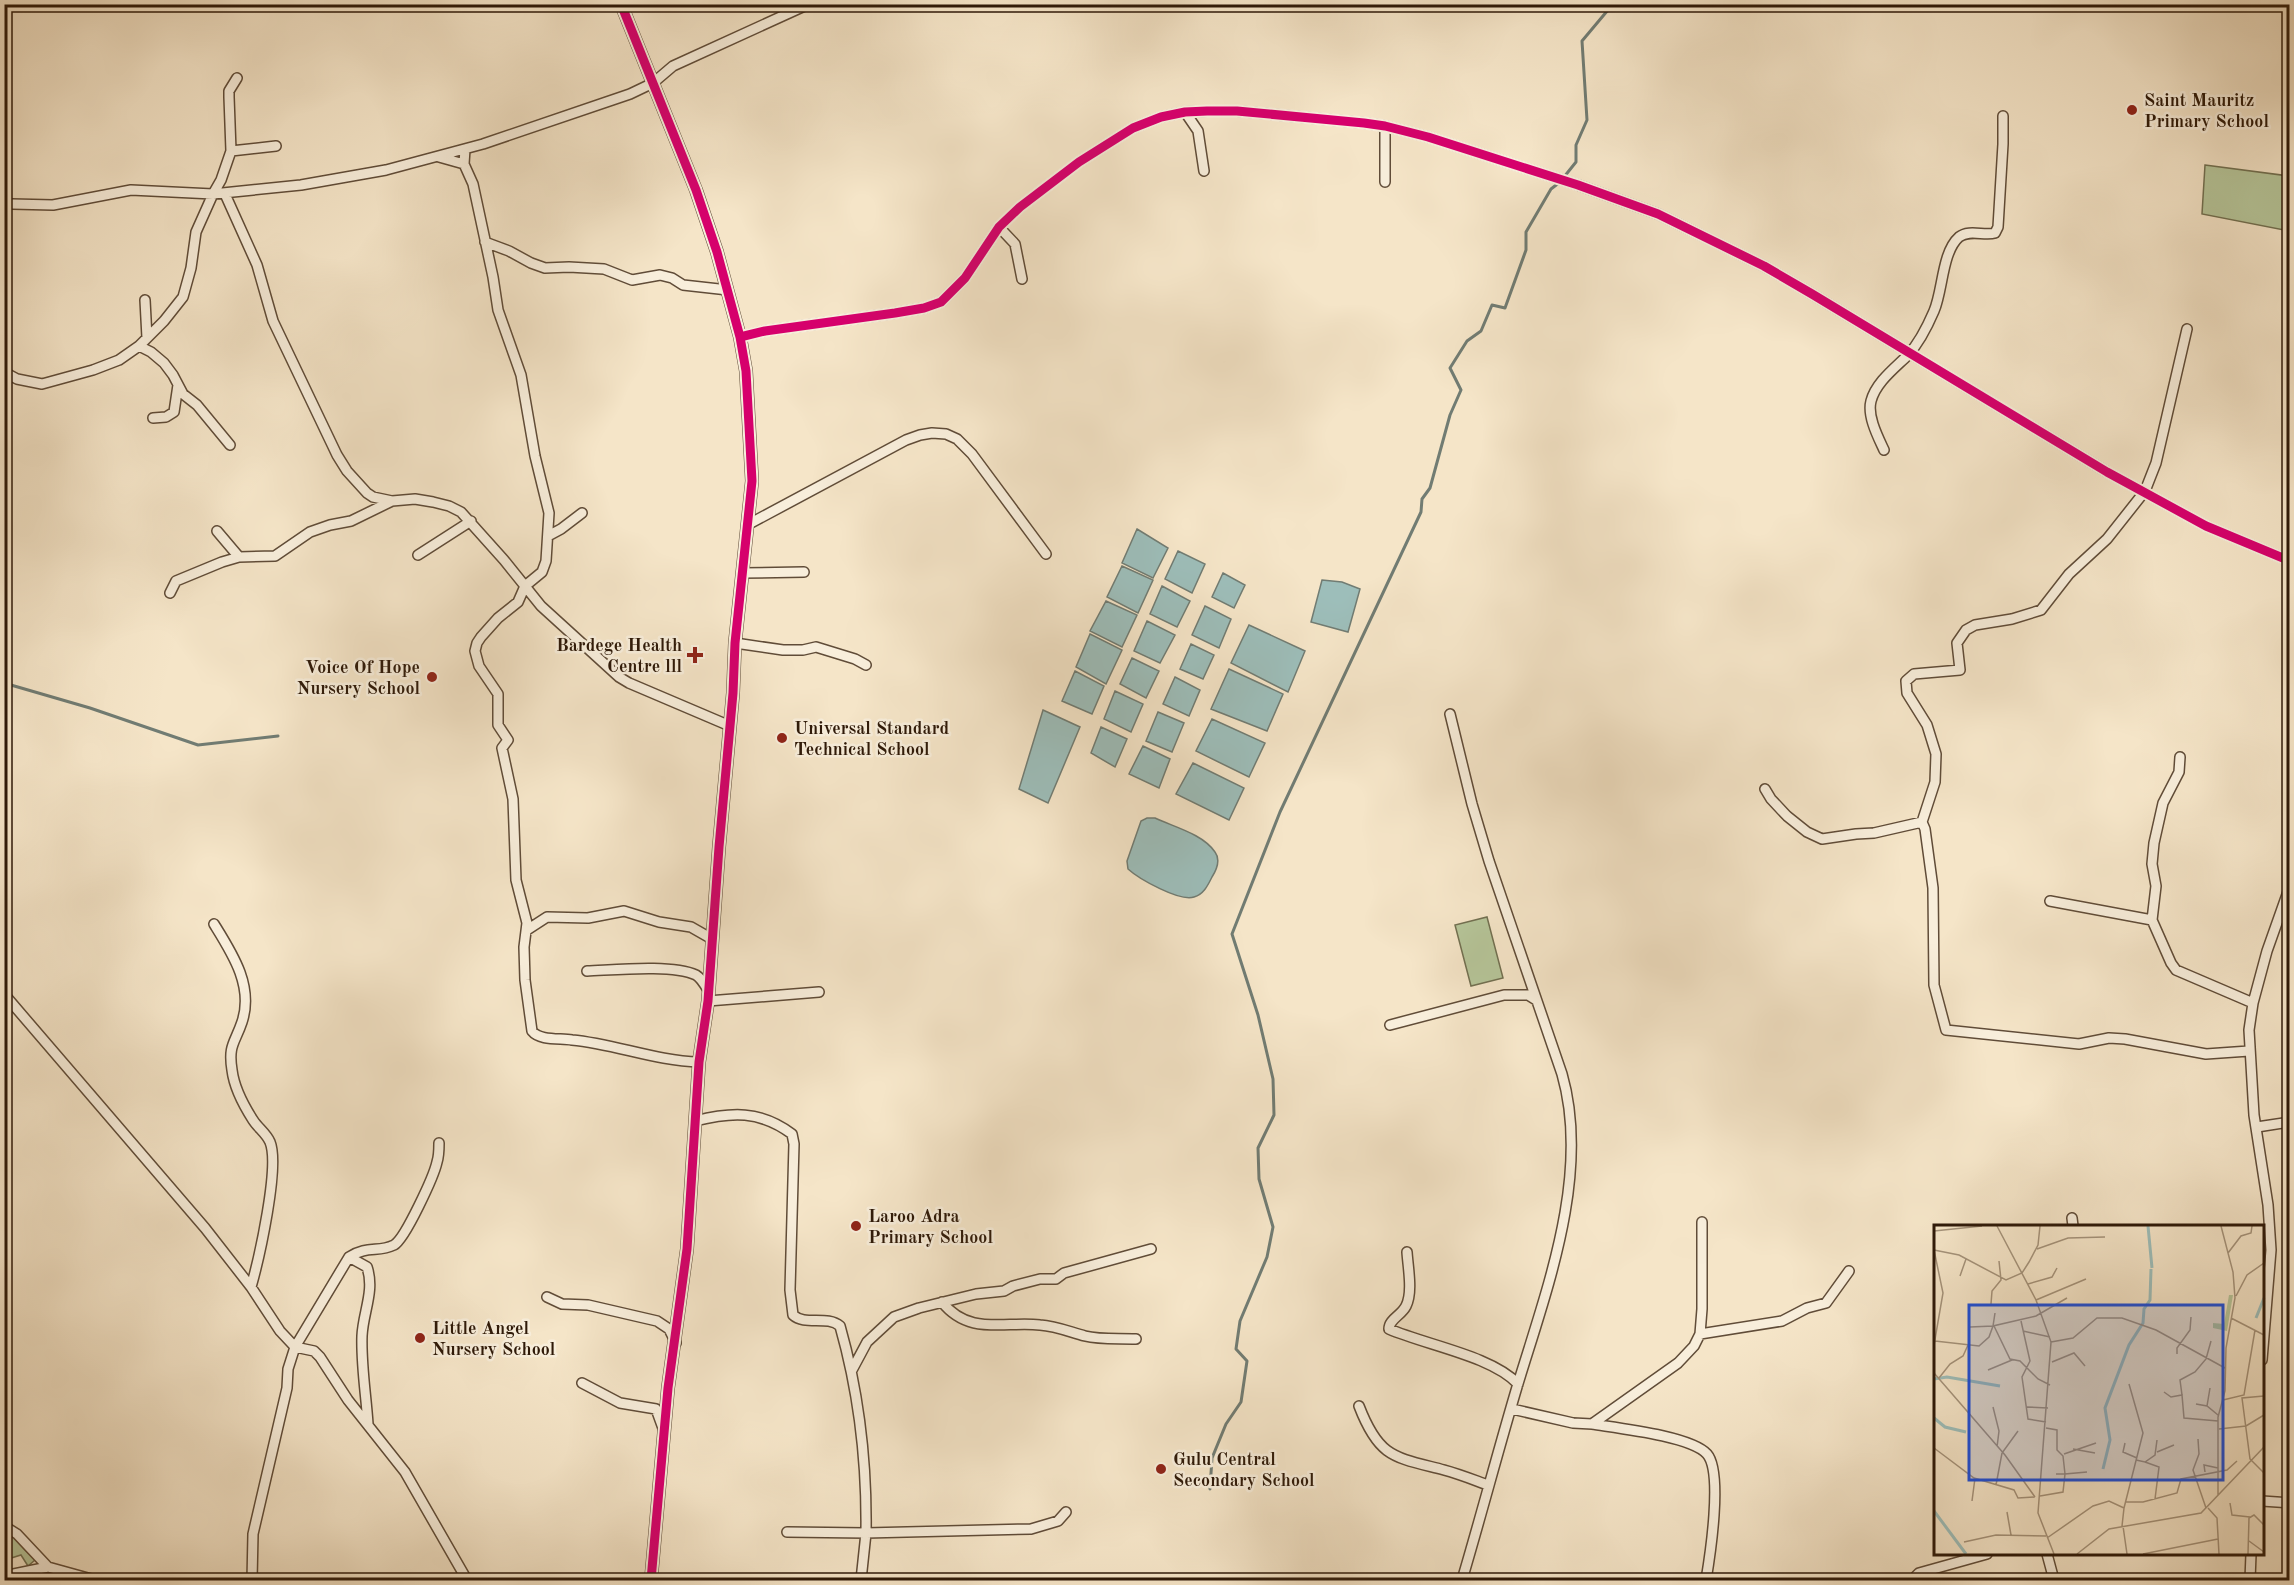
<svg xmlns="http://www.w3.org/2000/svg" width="2294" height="1585" font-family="'Old Standard TT',serif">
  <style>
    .green { fill: #b6c69a; stroke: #727051; stroke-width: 1.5 }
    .water { fill: #9dbeba; stroke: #717c73; stroke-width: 1.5 }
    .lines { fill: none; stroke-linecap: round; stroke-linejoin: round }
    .stream { stroke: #717c73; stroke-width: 3 }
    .minor-casing { stroke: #604c38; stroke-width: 12 }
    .tertiary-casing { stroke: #604c38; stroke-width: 14 }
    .minor { stroke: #f8eedb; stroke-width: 9 }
    .tertiary { stroke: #f8eedb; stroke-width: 10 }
    .cycleway-casing { stroke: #f8eedb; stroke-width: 13 }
    .cycleway { stroke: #d6006c; stroke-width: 9 }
    .poi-dot { fill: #8f2418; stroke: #f8eedb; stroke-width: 2 }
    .labels { text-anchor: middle; stroke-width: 5; stroke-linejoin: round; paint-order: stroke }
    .poi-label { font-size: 18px; font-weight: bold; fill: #2e1908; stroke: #f8eedb; text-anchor: start }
    .inset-river { fill: none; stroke: #9dbeba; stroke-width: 3 }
    .inset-road { fill: none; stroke: #a5937b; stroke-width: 1.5 }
    .view { fill: #1d4ed8; fill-opacity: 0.15; stroke: #1d4ed8; stroke-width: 3 }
    .inset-edge { fill: none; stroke: #2e1908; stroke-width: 3 }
  </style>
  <rect width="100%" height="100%" fill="#f5e5c8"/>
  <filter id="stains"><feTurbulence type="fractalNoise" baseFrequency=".00333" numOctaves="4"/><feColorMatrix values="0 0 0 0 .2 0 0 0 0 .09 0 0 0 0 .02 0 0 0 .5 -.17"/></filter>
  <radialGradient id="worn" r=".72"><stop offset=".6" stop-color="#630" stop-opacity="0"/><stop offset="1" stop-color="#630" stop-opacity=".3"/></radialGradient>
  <!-- green -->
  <path class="green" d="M2205 165 2289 176V231L2202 214Z
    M1487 917 1503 978 1471 986 1455 925Z
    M5 1530 9 1533 35 1560 28 1566 21 1555 5 1560Z"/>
  <!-- water -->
  <path class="water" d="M1137 529 1168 548 1153 578 1122 563Z
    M1178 551 1205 564 1192 593 1165 579Z
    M1122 566 1153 580 1138 613 1107 597Z
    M1223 573 1245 585 1234 608 1212 597Z
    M1322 580 1342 582 1360 589 1348 632 1311 622Z
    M1162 586 1190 601 1177 627 1150 614Z
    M1106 601 1137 615 1122 647 1090 631Z
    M1205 606 1231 619 1219 648 1192 635Z
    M1147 621 1175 635 1160 663 1134 651Z
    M1249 625 1305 651 1288 692 1231 663Z
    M1090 634 1122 650 1106 684 1076 667Z
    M1191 644 1214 655 1203 679 1180 669Z
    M1132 658 1159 671 1146 698 1120 684Z
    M1229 669 1283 694 1267 731 1211 709Z
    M1075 671 1104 686 1092 714 1062 701Z
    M1175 677 1200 690 1189 716 1163 704Z
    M1115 691 1143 704 1131 732 1104 719Z
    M1043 710 1080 727 1048 803 1019 789Z
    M1158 712 1184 723 1172 752 1146 741Z
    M1212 719 1265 743 1249 777 1196 751Z
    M1101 727 1127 739 1115 767 1091 753Z
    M1143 746 1170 759 1159 788 1129 774Z
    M1193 763 1244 788 1229 820 1176 794Z
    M1147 818H1155C1174 827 1203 834 1215 852 1221 860 1217 869 1212 877 1208 885 1204 894 1194 897 1180 902 1139 879 1128 869L1127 861 1141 821Z"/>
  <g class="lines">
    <!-- stream -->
    <path class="stream" d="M1564 177 1576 162V145L1587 120 1582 41 1613 4
      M4 683 90 708 198 745 278 736
      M1210 1489 1212 1458 1226 1424 1241 1402 1247 1361 1236 1349 1240 1321 1267 1257 1273 1227 1259 1179 1258 1148 1274 1115 1273 1079 1258 1015 1232 934 1280 812 1421 512 1422 499 1430 488 1450 415 1461 390 1450 368 1467 341 1481 331 1492 305 1505 308 1526 250V232L1551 189 1560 182"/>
    <defs>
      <path id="minor" d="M1185 112 1198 131 1204 171
        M1385 126V182
        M465 149 464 164 473 184 493 277 498 310 521 375 535 456 549 513 546 561 542 572 525 586 518 602 498 618 481 637 477 643 475 651 479 666 498 694V725L508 740 502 748 513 799 516 880 527 923 524 947 525 980 532 1031C540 1041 560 1038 572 1040 615 1044 656 1061 699 1062
        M231 151 276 146
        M439 157 464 164
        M225 194 257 265 273 321 337 455 347 471 367 493 373 497 392 501 415 499 433 502 449 506 461 512 504 560 541 606 619 677 629 683 730 726
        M12 204 53 205 131 190 213 194 221 180 231 151 229 97V91L237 78
        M999 227 1015 244 1022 279
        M485 242 509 251 531 263 545 268 569 267 604 269 632 280 660 275 672 278 683 285 728 290
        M145 300 147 338
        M740 337 765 331 895 313 924 308 941 302 965 278 999 227 1020 207 1079 162 1133 128 1161 117 1185 112 1207 111H1237L1364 123 1385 126 1428 137 1578 185 1658 214 1764 266 1812 294 2107 472 2206 526 2290 561
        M139 346 151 352 164 363 173 375 183 394 197 405 230 445
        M4 372 17 379 42 384 93 370 119 360 139 346 164 321 183 297 191 268 196 232 213 194 301 185 386 170 483 144 630 94 653 83 673 66 809 4
        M153 418 166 417 174 412 178 385
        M1884 450C1878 437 1867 416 1871 401 1876 382 1895 368 1908 355 1919 343 1928 325 1934 311 1943 290 1942 252 1959 237 1969 229 1984 236 1995 233L1998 227 2003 144V116
        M749 524 906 440 920 435 932 433 946 434 957 439 972 454 1046 554
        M217 531 239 557
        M548 536 561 529 582 513
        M418 555 471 521
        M742 573 804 572
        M170 593 176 581 222 562 239 557 275 556 310 532 330 525 351 521 392 501
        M735 643 783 650H803L816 647 855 659 866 665
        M1450 714 1472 804 1489 861 1562 1074C1591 1175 1546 1291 1517 1387 1498 1451 1481 1516 1462 1580
        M1765 789 1771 799 1787 816 1807 832 1822 839 1856 834 1874 833 1922 822 1925 829 1933 888 1934 985 1946 1030 2079 1044 2109 1038 2125 1039 2206 1054 2249 1051
        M1922 822 1935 782 1936 754 1927 725 1907 693 1906 681 1914 674 1960 670 1957 643 1966 630 1975 625 2012 619 2041 610 2069 574 2107 539 2145 491 2156 463 2187 329
        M2050 901 2152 920 2171 963 2176 970 2253 1003
        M2152 920 2156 886 2152 864 2154 843 2163 803 2179 772 2180 757
        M214 924C232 953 254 986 242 1022 235 1043 228 1045 232 1070 234 1087 244 1106 253 1120 258 1128 266 1133 270 1142 280 1166 259 1259 251 1287
        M527 930 547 917 588 918 624 911 659 922 691 927 712 939
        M587 971C614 970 672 964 696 975 701 978 705 985 708 990
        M4 994 205 1228 251 1287 280 1331 295 1347 314 1351 320 1357 348 1400 405 1472 467 1580
        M708 1001 819 992
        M1390 1025 1504 995H1528L1536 1000
        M695 1121C731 1112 760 1110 792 1134L794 1144 790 1290 793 1315C805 1326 827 1315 840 1326 859 1393 867 1463 866 1533L787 1532
        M2257 1127 2290 1122
        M2072 1218 2073 1226
        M1407 1252C1408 1268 1413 1292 1406 1306 1401 1316 1389 1319 1389 1329 1426 1345 1492 1356 1518 1384
        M349 1257 367 1267C375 1291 363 1312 362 1336 361 1365 366 1394 368 1424
        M547 1297 562 1304 588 1305 657 1321 669 1329 676 1343
        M942 1302C969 1336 1004 1321 1040 1325 1056 1326 1070 1332 1085 1336 1101 1340 1119 1338 1136 1339
        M1700 1334 1782 1321 1807 1308 1826 1303 1849 1271
        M2262 1360 2271 1250 2268 1205 2254 1115 2249 1030 2253 1003 2267 951 2290 886
        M852 1370 867 1342 894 1317 919 1308 976 1294 1004 1291 1013 1286 1040 1279H1056L1064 1273 1151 1249
        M582 1383 620 1403 656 1409 664 1431
        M1359 1406C1379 1458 1394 1457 1444 1470 1459 1474 1474 1480 1488 1485
        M1512 1409 1573 1423 1592 1424 1678 1363 1694 1346 1700 1334 1702 1309V1222
        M1592 1424C1617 1428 1691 1436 1707 1454 1723 1472 1710 1556 1706 1580
        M2262 1501 2290 1503
        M4 1526 17 1534 48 1567 95 1580
        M2047 1554 2054 1580
        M4 1576 48 1567
        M252 1580 253 1534 287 1388 288 1369 295 1347 349 1257C368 1245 378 1253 394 1245 405 1239 434 1176 437 1162 439 1156 439 1149 439 1143
        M861 1580 866 1533 1031 1529 1058 1521 1066 1512
        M1912 1580 1919 1573 1987 1554
        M2250 1580 2251 1554"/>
      <path id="tertiary" d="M621 4 696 190 717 252 740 337 746 371 752 481 735 643 733 693 719 847 708 1001 699 1062 687 1249 668 1388 651 1580"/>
    </defs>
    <!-- minor casing -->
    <use href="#minor" class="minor-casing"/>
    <!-- tertiary casing -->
    <use href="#tertiary" class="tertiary-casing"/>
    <!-- minor -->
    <use href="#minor" class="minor"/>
    <!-- tertiary -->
    <use href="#tertiary" class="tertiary"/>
    <defs>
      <path id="cycleway" d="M621 4 696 190 717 252 740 337 746 371 752 481 735 643 733 693 719 847 708 1001 699 1062 687 1249 668 1388 651 1580
        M740 337 765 331 895 313 924 308 941 302 965 278 999 227 1020 207 1079 162 1133 128 1161 117 1185 112 1207 111H1237L1364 123 1385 126 1428 137 1578 185 1658 214 1764 266 1812 294 2107 472 2206 526 2290 561"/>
    </defs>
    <!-- cycleway casing -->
    <use href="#cycleway" class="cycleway-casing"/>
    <!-- cycleway -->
    <use href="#cycleway" class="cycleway"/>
  </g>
  <!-- markers -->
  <g class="poi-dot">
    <circle cx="2132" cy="110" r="6"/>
    <path d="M692 646h6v6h6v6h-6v6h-6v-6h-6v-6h6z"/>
    <circle cx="432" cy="677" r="6"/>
    <circle cx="782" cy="738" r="6"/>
    <circle cx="856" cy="1226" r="6"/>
    <circle cx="420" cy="1338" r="6"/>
    <circle cx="1161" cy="1469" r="6"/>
  </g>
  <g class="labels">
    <!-- poi labels -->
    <g class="poi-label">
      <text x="2144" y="106">Saint Mauritz<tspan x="2144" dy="21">Primary School</tspan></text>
      <text x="682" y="651" text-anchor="end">Bardege Health<tspan x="682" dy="21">Centre lll</tspan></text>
      <text x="420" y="673" text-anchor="end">Voice Of Hope<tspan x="420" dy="21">Nursery School</tspan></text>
      <text x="794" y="734">Universal Standard<tspan x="794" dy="21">Technical School</tspan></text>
      <text x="868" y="1222">Laroo Adra<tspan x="868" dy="21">Primary School</tspan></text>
      <text x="432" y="1334">Little Angel<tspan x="432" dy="21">Nursery School</tspan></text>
      <text x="1173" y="1465">Gulu Central<tspan x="1173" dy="21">Secondary School</tspan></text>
    </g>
  </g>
  <!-- overview -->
  <g transform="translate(1934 1225)">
    <rect width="330" height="330" fill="#f5e5c8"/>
    <path d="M295 70H299L293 106 279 103V98L290 99Z" fill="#b6c69a"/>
    <path class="inset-river" d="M214 1 218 43M322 93 330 73M0 154 13 152 66 161M0 193 11 202 32 207M169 244 176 215 171 183 195 120 209 98 210 84 216 75 217 44M0 286 32 329"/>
    <path class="inset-road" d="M63 1 102 75 117 117 104 288 120 329M0 6 48 1M103 24 134 13 171 12M0 25 25 30 72 55 88 48 95 37 104 20 106 1M294 28 307 11 317 8 318 1M26 51 32 34M94 59 118 52 123 43M302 71 313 50 330 38M102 75 152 54M57 79 58 66 67 55 65 36M297 93 330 110M87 96 96 136 88 152 94 194 112 197M60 101 76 134 86 136 104 154 116 160M36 102 59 101 61 88M89 106 116 112M1 116 45 121 55 112 59 101 102 91 133 73M117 117 139 113 163 93H188L222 105 291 143M0 120 9 68 0 25M243 129V123L256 105 257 92M118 137 140 128 151 141M54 145 78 135M0 148 71 230 101 272M5 153 16 139 29 131 34 120M230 167 237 172 248 170 250 193 284 196M248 170 246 155 261 147 272 134 277 116M330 171 308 173 316 234 330 248M289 175 310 170 321 105M262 179 273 181 284 190M273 181 276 163M59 182 65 206 63 222M93 182 114 183M112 203 123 205V225L129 231 131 249H122M285 204 312 201 330 190M264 214 265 229 259 245 272 283M191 218 189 227 203 233M0 223 40 253 80 265 84 273 101 272M139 224 161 228M223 227 240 220M130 229 162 218M202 235 211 237 221 230 223 215M211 237 225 242 221 274M271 247 270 240 284 243M62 260 68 228 84 206M284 270V192L291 166 292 123 301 73 299 47 287 1M106 271 129 267 131 249 153 247M38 276 41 253M191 277H209L243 268 247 254 293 245 303 236M296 278 298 290 316 292M190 283 209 208 195 159M274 283 283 293 285 329M73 287 77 310M189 301 193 329M113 313 159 281 175 276 190 283 188 301M315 316 330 327M30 317 62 310 112 311M143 329 175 304 267 288 330 222M209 329 284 314M314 329 315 293 320 290 330 300"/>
    <path class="view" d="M35 80H289V255H35Z"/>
    <rect width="330" height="330" class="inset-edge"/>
  </g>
  <!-- margin -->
  <rect width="2294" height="1585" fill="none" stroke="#f5e5c8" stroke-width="24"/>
  <rect x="6" y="6" width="2282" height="1573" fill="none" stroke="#2e1908" stroke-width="3"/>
  <rect x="12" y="12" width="2270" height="1561" fill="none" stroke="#2e1908" stroke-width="1.5"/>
  <rect width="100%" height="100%" filter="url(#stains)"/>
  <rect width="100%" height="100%" fill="url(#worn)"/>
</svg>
